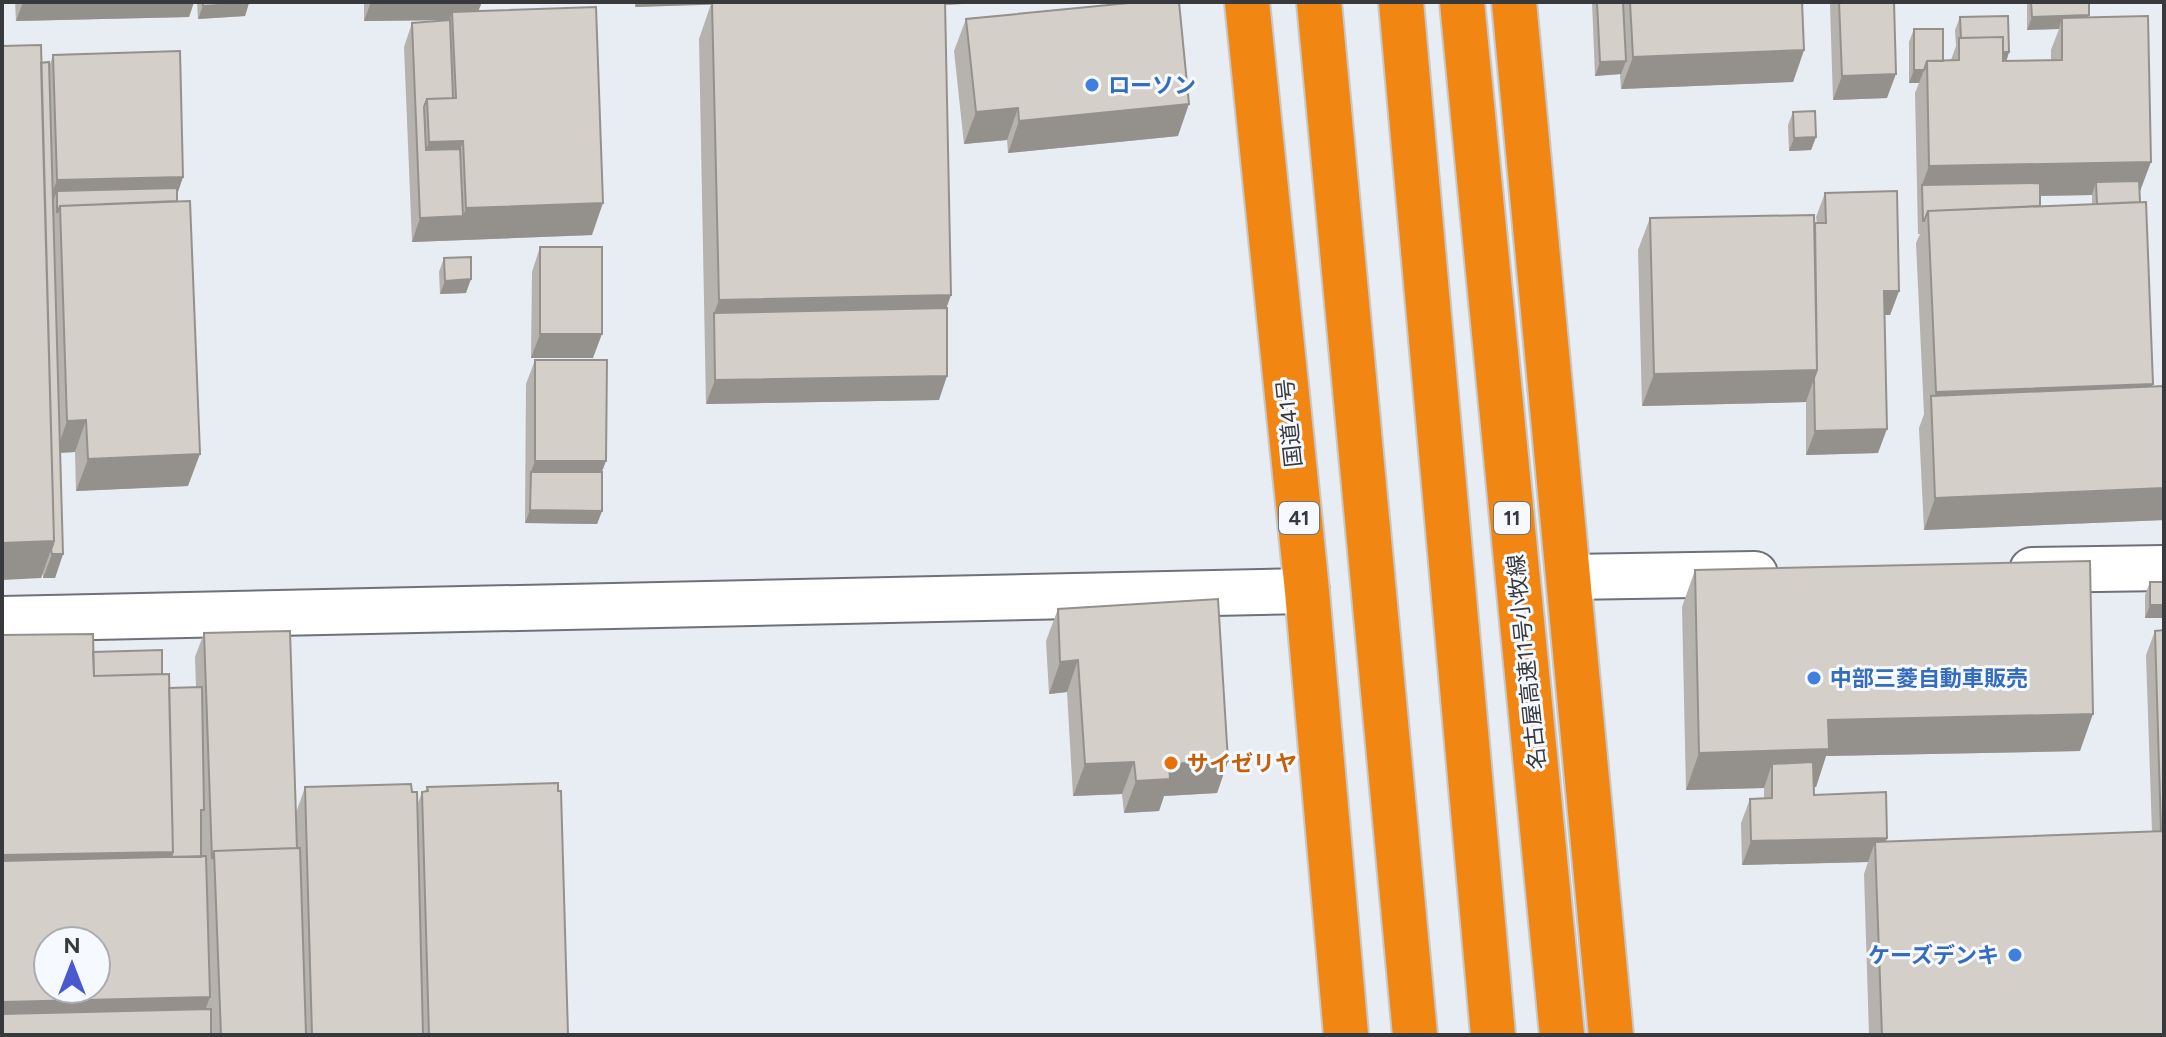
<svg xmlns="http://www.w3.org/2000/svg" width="2166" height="1037" font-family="Figtree,'Noto Sans JP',sans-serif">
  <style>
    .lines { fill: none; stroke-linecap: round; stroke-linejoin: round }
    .minor-casing { stroke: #6e7177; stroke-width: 48 }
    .highway-casing { stroke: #c7c8c8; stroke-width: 48 }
    .minor { stroke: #fff; stroke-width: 44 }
    .highway { stroke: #f18613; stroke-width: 44 }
    .wall { fill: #b6b2ad; fill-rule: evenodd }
    .shaded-wall { fill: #94918d }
    .building { fill: #d4cfc9; stroke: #94918d; stroke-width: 2; fill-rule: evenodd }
    .shop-dot { fill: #3f7fe0; stroke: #f6f9ff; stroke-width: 3 }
    .food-dot { fill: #e8710a; stroke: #f6f9ff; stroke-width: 3 }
    .labels { text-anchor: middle; stroke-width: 6; stroke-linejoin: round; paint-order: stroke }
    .shield { fill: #f6f9ff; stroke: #717376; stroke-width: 2 }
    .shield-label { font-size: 20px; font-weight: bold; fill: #38393c }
    .shop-label { font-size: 22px; font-weight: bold; fill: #366cbe; stroke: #f6f9ff; text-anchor: start }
    .street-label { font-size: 22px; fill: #38393c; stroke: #f6f9ff }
    .food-label { font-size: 22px; font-weight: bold; fill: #c56008; stroke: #f6f9ff; text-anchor: start }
  </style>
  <rect width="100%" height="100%" fill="#e8ecf3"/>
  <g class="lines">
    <defs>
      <path id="minor" d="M2032 570 2164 568
        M1569 577 1755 574
        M2 619 1307 591"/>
      <path id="highway" d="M1247 2 1307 591 1346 1035
        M1319 2 1415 1035
        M1401 2 1493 1035
        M1462 2 1562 1035
        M1514 2 1611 1035"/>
    </defs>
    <!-- minor casing -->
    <use href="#minor" class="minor-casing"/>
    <!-- highway casing -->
    <use href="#highway" class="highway-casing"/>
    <!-- minor -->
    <use href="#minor" class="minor"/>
    <!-- highway -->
    <use href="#highway" class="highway"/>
  </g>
  <!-- wall -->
  <path class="wall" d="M15 2H194L189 17 16 21Z
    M197 2H249L245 16 198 19Z
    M364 2H482L478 11 592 235 412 242 404 47 412 23 450 20 364 21Z
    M635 2H999L945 5 947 308 939 400 706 404 699 39 711 4 635 7Z
    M1592 2H1802L1804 50 1793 82 1621 89 1620 74 1595 76Z
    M1831 2H1894L1887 98 1833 100 1830 5Z
    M2027 2H2089L2088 17 2140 193 2152 387 2164 386V520L1924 530 1919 428 1924 414 1916 243 1920 234H1918L1915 93 1919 83H1909V42L1914 29 1943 61 1951 60 1956 46 1955 30 1960 17 2009 52 2006 61 2051 60V50L2059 29 2027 30ZM2092 195V204L2040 206V196Z
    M966 19 1178 136 1008 153 1007 140 964 144 954 51Z
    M53 55 183 177 177 194 188 486 76 491 75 452 60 453 63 554 55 578H43V574L41 578V63L49 67Z
    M1793 112 1816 137 1811 150 1789 151 1788 125Z
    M1825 193 1899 291 1890 315H1885L1878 453 1806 455V402L1642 406 1638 250 1650 218 1817 223 1816 217Z
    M540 247 593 358H531L532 272Z
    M444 258 466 293 440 294 439 272Z
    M535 360 602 472V511L597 524 525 523 526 384Z
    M1695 570 2080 751 1826 756 1816 787H1814V795L1887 838 1886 842 2152 832 2146 655 2155 631 2164 630V1035H1869L1864 874 1868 862 1742 865 1741 823 1750 799 1764 798V788L1686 790 1682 607Z
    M2150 582 2164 618H2145V595Z
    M1058 609 1228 761 1217 793 1164 796 1159 811 1124 813 1122 794 1073 796 1067 692 1049 694 1046 641Z
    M204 633 296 813 305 787 412 792 417 806 422 792H425L427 787 568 1035H2L93 652 162 674 169 688 196 687 195 657Z"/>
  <!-- shaded-wall -->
  <path class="shaded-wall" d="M23 2H194L189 17 16 21Z
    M371 2H482L475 19 452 12 450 20 364 21Z
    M637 2H735L734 4 635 7Z
    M903 2H999L901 7Z
    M249 3 245 16 198 19 203 6Z
    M2089 15 2084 28 2062 18 2059 29 2027 30 2032 17Z
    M1804 50 1793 82 1621 89 1633 57Z
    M1961 52H2009L2005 66Z
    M1626 61 1621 74 1595 76 1600 62Z
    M1914 70H1924L1919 83H1909Z
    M1896 74 1887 98 1833 100 1842 76Z
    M1189 104 1178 136 1008 153 1019 121Z
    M1018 108 1007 140 964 144 976 112Z
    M1816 137 1811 150 1789 151 1794 138Z
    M463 141 452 173 418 170 429 142Z
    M2151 162 2139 194 2096 182 2092 195 1922 198V185L1917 198 1929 166Z
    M183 177 175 201 57 191 52 204H48L57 180Z
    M603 203 592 235 412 242 420 218 463 216 466 208Z
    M471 279 466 293 440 294 445 281Z
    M1884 291H1899L1890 315H1875Z
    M951 295 938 332 714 313 705 337 719 300Z
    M540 334H602L593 358H531Z
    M1817 370 1806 402 1642 406 1654 374Z
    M947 376 939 400 706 404 715 380Z
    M2153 384 2142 416 1931 406 1936 392Z
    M86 420 75 452 56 453 67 421Z
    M1887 429 1878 453 1806 455 1815 431Z
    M200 454 188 486 76 491 88 459Z
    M535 461H606L597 485 531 472Z
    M2164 488V520L1924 530 1935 498Z
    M530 510 602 511 597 524 525 523Z
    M54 541 41 578 2 580V543Z
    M52 554H63L55 578H43Z
    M2150 605H2164V618H2145Z
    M1078 660 1067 692 1049 694 1060 662Z
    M2093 714 2080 751 1826 756 1816 787 1772 788V764L1764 788 1686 790 1699 753 1828 720Z
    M1228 761 1217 793 1164 796 1159 811 1124 813 1136 781 1169 764Z
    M1134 762 1122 794 1073 796 1085 764Z
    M1887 838 1878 862 1875 842 1868 862 1742 865 1751 841Z
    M173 852 161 884 2 887V855Z
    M210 997 198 1029 2 1034V1002Z"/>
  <!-- building -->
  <path class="building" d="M203 2H249V3L203 6Z
    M712 2H945L951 295 719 300Z
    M1139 2H1179L1189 104 1019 121 1018 108 976 112 966 19Z
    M1597 2H1623L1626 61 1600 62Z
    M1630 2H1802L1804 50 1633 57Z
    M1839 2H1894L1896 74 1842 76Z
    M2031 2H2089V15L2032 17Z
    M596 7 603 203 466 208 463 141 429 142 427 99 456 98 452 12Z
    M2008 16 2009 52H2003V37L1961 38 1960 17Z
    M2148 16 2151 162 1929 166 1927 61 1959 60V38L2003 37V61L2062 60V18Z
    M450 20 453 98 427 99 424 107 426 150 460 149 463 216 420 218 412 23Z
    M1914 29H1943V61H1927L1924 70H1914Z
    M41 45 54 541 2 543V46Z
    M180 51 183 177 57 180 53 55Z
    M49 62 63 554H52L51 550 54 541 41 63Z
    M1815 111 1816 137 1794 138 1793 112Z
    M2139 181 2140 202 2097 204 2096 182Z
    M2040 183V206L1928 211 1924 221H1923L1922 185Z
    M177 188V201L60 206 57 213V191Z
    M1897 191 1899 291H1884L1887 429 1815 431 1814 378 1817 370 1815 223H1826L1825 193Z
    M190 201 200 454 88 459 86 420 67 421 60 206Z
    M2146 202 2153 384 1936 392 1928 211Z
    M1814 215 1817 370 1654 374 1650 218Z
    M540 247H602V334H540Z
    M471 257V279L445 281 444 258Z
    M947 308V376L715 380 714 313Z
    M535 360H607L606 461H535Z
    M2164 386V488L1935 498 1931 396Z
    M531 472H602V511L530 510Z
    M2090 561 2093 714 1828 720 1829 749 1699 753 1695 570Z
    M2150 582H2164V605H2150Z
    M1218 599 1228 761 1169 764 1170 779 1136 781 1134 762 1085 764 1078 660 1060 662 1058 609Z
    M2164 630V831H2161L2155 631Z
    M290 631 297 848 214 851 212 859 204 633Z
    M93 634 94 676 169 674 173 852 2 855V635Z
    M162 650V674L94 676 93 652Z
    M202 687 204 810H201V857H171L173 852 169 688Z
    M1813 762 1814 795 1886 792 1887 838 1751 841 1750 799 1772 798V764Z
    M558 783V791H561L568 1035H429L422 792 428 791 427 787Z
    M411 784 412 792H417L423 1035H312L305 787Z
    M2164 831V1035H1882L1875 842Z
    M300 848 306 1035H221L214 851Z
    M206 856 210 997 2 1002V861ZM48 941H96V989H48Z
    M211 1009V1035H2V1014Z"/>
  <!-- markers -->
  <g class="shop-dot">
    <circle cx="1092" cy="85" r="8"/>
    <circle cx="1814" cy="678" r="8"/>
    <circle cx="2015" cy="955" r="8"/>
  </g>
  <circle class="food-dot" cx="1171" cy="763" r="8"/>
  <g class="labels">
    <!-- shield labels -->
    <g class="shield">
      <rect x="1279" y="502" width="40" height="32" rx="6"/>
      <rect x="1494" y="502" width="36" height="32" rx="6"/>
    </g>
    <g class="shield-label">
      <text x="1299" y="525">41</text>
      <text x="1512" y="525">11</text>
    </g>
    <!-- shop labels -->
    <g class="shop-label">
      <text x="1108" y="93">ローソン</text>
      <text x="1830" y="686">中部三菱自動車販売</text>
      <text x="1999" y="963" text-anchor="end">ケーズデンキ</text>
    </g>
    <!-- street labels -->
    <g class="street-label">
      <text transform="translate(1289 423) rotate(-96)" y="8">国道41号</text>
      <text transform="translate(1526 662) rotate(-96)" y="8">名古屋高速11号小牧線</text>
    </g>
    <!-- food labels -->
    <g class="food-label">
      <text x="1187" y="771">サイゼリヤ</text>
    </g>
  </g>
  <!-- border -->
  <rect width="2166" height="1037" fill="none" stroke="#38393c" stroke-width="8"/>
  <!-- north arrow -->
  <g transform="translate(72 965)"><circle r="38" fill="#f6f9ff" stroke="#aaacb1" stroke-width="2"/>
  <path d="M0-6L14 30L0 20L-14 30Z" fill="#4b59ce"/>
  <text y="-12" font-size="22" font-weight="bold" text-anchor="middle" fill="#38393c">N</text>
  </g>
</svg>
